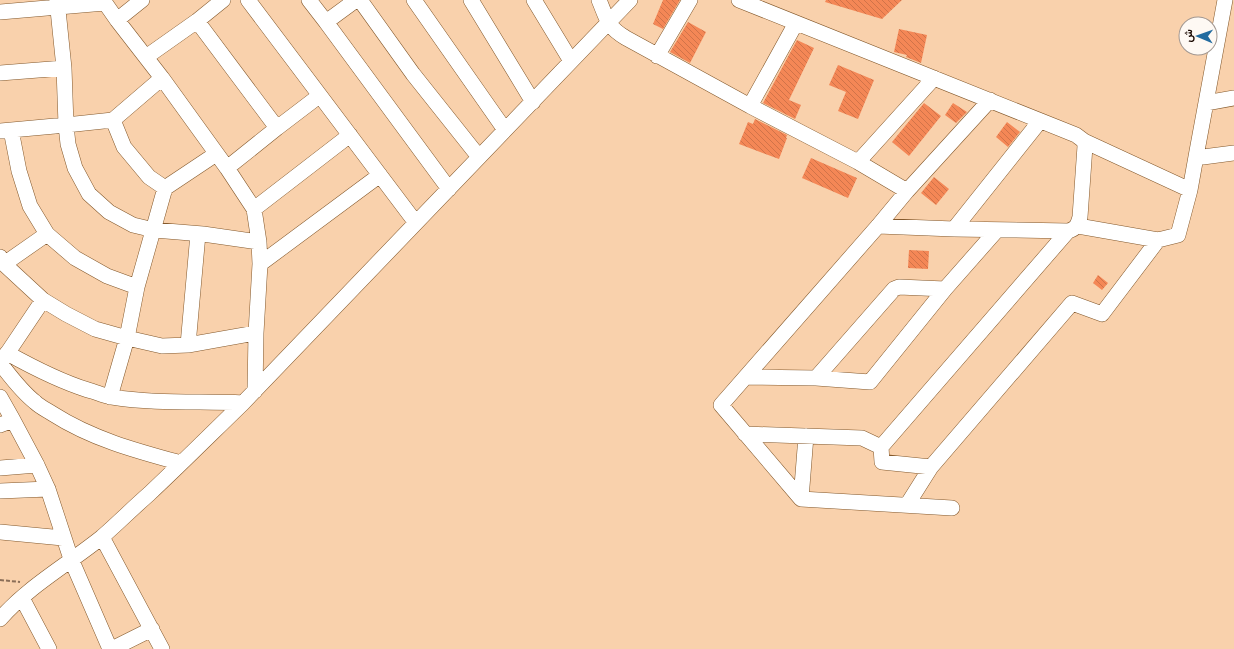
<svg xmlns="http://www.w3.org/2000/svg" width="1234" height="649" font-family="Bitter,Vazirmatn,serif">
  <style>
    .building { fill: url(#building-back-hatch) }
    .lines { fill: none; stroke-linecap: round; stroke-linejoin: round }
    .minor-casing { stroke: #83582b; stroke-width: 16 }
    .path { stroke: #8b6e58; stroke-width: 2; stroke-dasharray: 4 2; stroke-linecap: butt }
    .minor { stroke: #fff; stroke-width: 15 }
  </style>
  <defs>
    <pattern id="building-back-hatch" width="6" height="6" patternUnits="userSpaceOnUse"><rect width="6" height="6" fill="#f48756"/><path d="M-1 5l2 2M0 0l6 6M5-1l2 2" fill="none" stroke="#d07349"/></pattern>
  </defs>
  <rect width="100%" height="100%" fill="#f9d1ac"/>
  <!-- building -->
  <path class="building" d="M663 0H680L663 29 653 24Z
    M826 0H902L882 19 825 2Z
    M688 22 706 32 690 63 670 52Z
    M899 29 927 35 921 63 906 57 907 55 894 52Z
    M797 40 814 48 789 100 801 105 795 119 763 103Z
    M838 65 874 80 858 119 838 111 846 92 829 85Z
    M924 103 941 116 909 156 892 142Z
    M953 103 967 112 956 123 945 115Z
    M755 119 787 135 786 138H787L779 159 739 144 748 122 753 124Z
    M1007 122 1020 132 1008 147 996 137Z
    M811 158 857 178 848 198 802 178Z
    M934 177 949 189 936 205 921 193Z
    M909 250 929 251 928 269 908 268Z
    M1098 275 1108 283 1102 290 1093 283Z"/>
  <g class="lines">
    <defs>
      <path id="minor" d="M57 0 64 68 66 125 68 144 75 168 89 194 109 212 133 225 154 230 203 234 259 242
        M103 0 117 20 162 78 227 168 254 209 259 242 260 264 256 333 255 391
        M248 0 416 223
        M309 0 326 22 449 189
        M360 0 413 74 479 157
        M414 0 505 130
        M471 0 533 102
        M534 0 571 61
        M599 0C607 19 607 27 626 38L750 106 858 162 907 191
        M739 0 1076 135 1084 141 1190 190
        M1225 0 1197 151 1198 156 1203 157 1234 153
        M0 12 105 3
        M117 20 142 0
        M197 21 277 128
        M326 22 356 0
        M657 56 690 0
        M146 57 197 21 223 0
        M0 73 64 68
        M1206 103 1234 98
        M750 106 796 23
        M113 120 124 147 149 177 165 188 216 154
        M11 130 19 171 30 206 47 234 75 258 107 276 137 287
        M0 131 66 125 113 120 162 78
        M858 162 934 78
        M227 168 277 128 319 96
        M254 209 350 135
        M878 226 954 229 1068 231C1076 229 1078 225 1080 217L1085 146 1084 141
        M1078 226 1158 240 1178 235 1190 190 1197 151
        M954 229 1040 121
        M0 257 4 264 43 300 66 314 95 329 127 338 162 346 188 345 256 333
        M4 264 47 234
        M260 264 380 175
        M188 345 198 234
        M7 353C34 368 59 381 88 390 96 392 104 396 112 397 155 404 200 401 243 403
        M2 361 43 300
        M0 363C11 377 21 391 35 402 40 407 47 410 53 414 92 439 137 451 181 463
        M746 377 816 378 870 382 945 289 997 230
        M816 378 894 289 899 287 945 289
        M0 397 13 420
        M110 397 127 338 137 287 165 188
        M0 425 13 420 37 465 48 489 71 559 110 649
        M745 434 862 438 881 447
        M931 467 882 462 881 447 1068 231
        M0 468 37 465
        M0 491 48 489
        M801 499 806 436
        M907 505 931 467 1072 303 1102 314 1158 240
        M952 508 801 499 721 405 878 226 907 191 990 100
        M0 532 63 538
        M102 537 162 649
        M22 598 49 649
        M0 619C29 586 67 565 102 537 118 523 133 508 149 494 181 464 212 433 243 403L630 0
        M112 649 152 629"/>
    </defs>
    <!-- minor casing -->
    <use href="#minor" class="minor-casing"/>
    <!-- path -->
    <path class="path" d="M0 580 20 582"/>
    <!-- minor -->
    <use href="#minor" class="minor"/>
  </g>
  <!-- north arrow -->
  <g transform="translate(1198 36) rotate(272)"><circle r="19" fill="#fef9f4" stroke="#a29892"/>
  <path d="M0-3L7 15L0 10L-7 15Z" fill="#236ca0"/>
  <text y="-6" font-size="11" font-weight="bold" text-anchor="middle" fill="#180700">ش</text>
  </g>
</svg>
